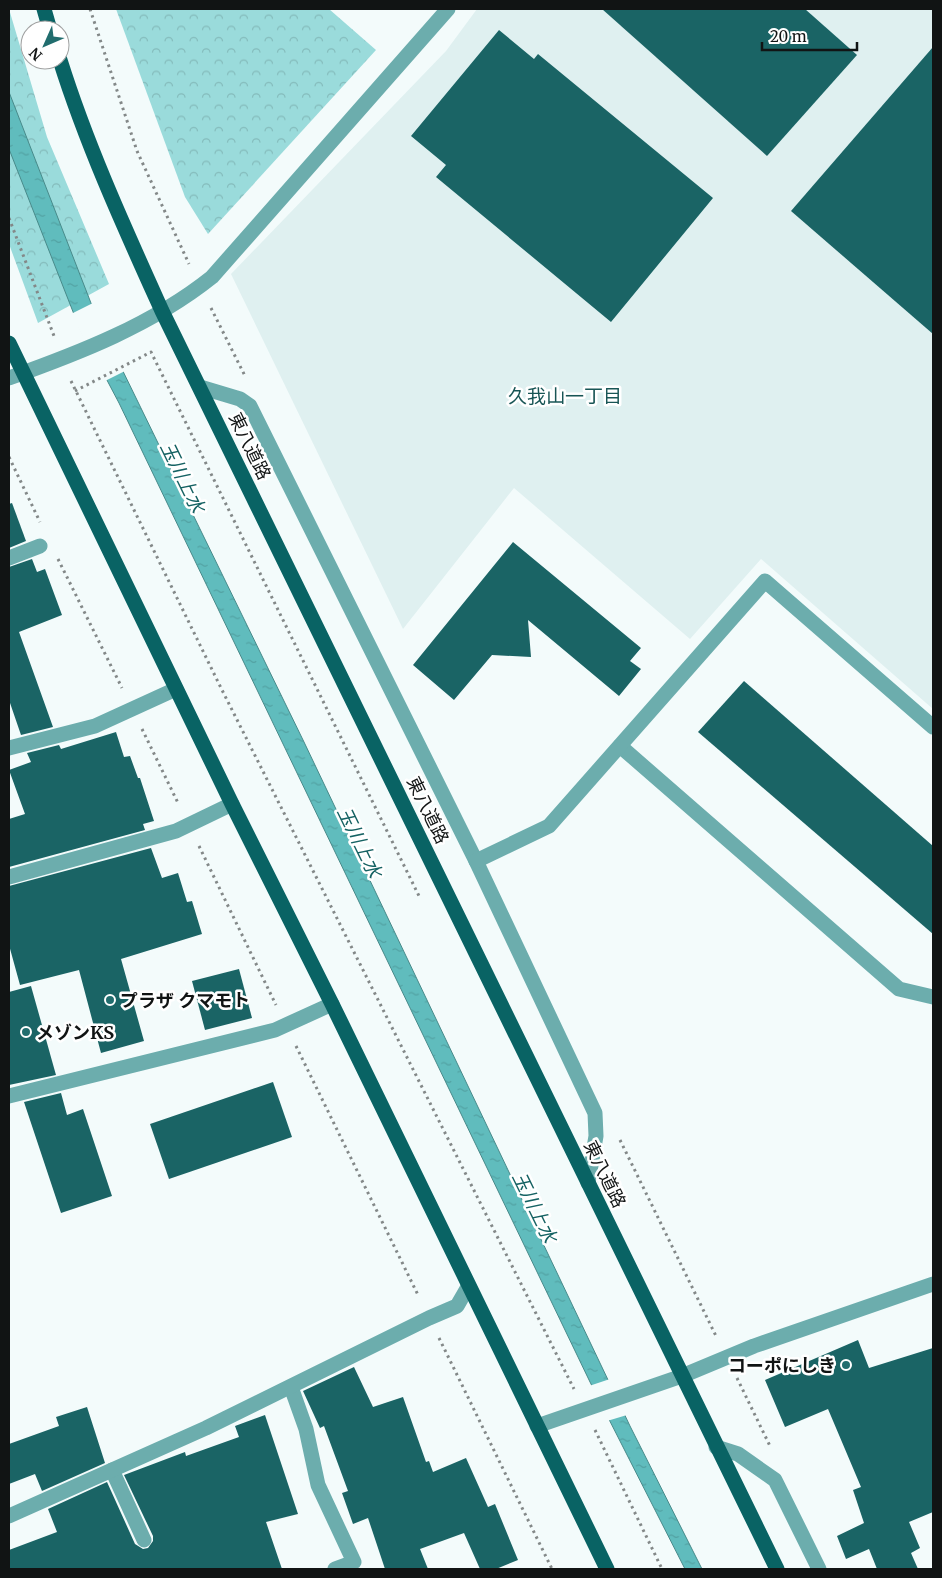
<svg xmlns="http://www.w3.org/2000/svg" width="942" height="1578" viewBox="0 0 942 1578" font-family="Merriweather,'Noto Sans JP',serif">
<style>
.built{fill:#dff0f0}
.forest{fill:url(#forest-crowns)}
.water{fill:url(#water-ripples);stroke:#488a8a}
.pier{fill:#f3fbfb}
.building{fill:#1a6465}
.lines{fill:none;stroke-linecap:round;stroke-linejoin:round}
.path{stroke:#838888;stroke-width:3;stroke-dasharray:2.5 4;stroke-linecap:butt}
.minor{stroke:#6cadad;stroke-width:15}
.major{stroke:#096364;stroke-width:15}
.poi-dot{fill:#216d6e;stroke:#fff;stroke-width:2}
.labels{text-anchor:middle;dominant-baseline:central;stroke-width:5;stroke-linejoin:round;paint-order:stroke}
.street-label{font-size:18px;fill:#111414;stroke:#fff}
.poi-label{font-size:18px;font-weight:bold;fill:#111414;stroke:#fff;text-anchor:start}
.neighbourhood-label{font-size:19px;fill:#185555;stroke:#fff}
.water-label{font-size:19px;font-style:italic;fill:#156263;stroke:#fff}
</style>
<defs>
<pattern id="forest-crowns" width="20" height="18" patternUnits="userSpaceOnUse" patternTransform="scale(1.25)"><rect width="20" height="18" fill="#9adbdb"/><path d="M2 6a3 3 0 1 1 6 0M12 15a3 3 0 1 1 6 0" fill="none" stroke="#84bbbb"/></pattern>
<pattern id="water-ripples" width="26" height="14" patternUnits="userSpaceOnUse" patternTransform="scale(1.25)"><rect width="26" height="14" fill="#60bcbd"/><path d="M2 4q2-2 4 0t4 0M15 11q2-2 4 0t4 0" fill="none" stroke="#52a1a2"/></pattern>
</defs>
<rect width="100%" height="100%" fill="#f3fbfb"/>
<path class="built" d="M 477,9 L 933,9 L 933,709 L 761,559 L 690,639 L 514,488 L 403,629 L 231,274 L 446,51 Z"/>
<g class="forest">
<path d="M 9,9 L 47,137 L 109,284 L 38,323 L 9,244 Z"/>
<path d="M 116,9 L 329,9 L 376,50 L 208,234 L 185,197 Z"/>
</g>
<path class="water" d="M 9,92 L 96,316 L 304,742 L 630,1426 L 702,1569 L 685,1569 L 590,1382 L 119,403 L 79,327 L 9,149 Z"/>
<g class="pier">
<path d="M 93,303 L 125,371 L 105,381 L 71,314 Z"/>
<path d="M 610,1379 L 627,1415 L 607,1421 L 589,1386 Z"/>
</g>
<g class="building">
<path d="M 602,9 L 805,9 L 857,55 L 767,156 Z"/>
<path d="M 499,30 L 534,59 L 538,54 L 713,198 L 611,322 L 436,177 L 446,165 L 411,136 Z"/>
<path d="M 933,47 L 933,334 L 791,211 Z"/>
<path d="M 12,503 L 26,541 L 9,548 L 9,504 Z"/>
<path d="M 513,542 L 641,648 L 630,661 L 641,669 L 619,696 L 528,620 L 531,657 L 492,655 L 454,700 L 413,665 Z"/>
<path d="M 32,559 L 37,572 L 45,569 L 62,615 L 19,632 L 53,727 L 21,735 L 9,700 L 9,567 Z"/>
<path d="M 744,681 L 933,846 L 933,934 L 698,732 Z"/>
<path d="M 116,732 L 124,757 L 130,756 L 138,778 L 140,778 L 154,821 L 143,824 L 145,830 L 9,867 L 9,819 L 25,814 L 9,770 L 31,762 L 27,753 L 59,745 L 61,749 Z"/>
<path d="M 151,848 L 162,878 L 178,873 L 187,902 L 192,901 L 202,934 L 121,959 L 144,1041 L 101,1053 L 79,970 L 20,985 L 9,945 L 9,886 Z"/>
<path d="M 239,969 L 252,1018 L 205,1030 L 192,981 Z"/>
<path d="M 31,986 L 56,1075 L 9,1085 L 9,992 Z"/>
<path d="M 273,1082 L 292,1137 L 169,1179 L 150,1124 Z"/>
<path d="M 61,1093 L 67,1115 L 83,1109 L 112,1196 L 61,1213 L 24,1102 Z"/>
<path d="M 858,1340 L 869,1368 L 933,1348 L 933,1512 L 909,1522 L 920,1548 L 911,1553 L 918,1569 L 877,1569 L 869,1549 L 846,1559 L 837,1536 L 864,1523 L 853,1490 L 861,1487 L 828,1409 L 785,1427 L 765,1380 Z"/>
<path d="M 354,1367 L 373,1407 L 403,1397 L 426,1462 L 429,1461 L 433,1472 L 466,1458 L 488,1507 L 495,1504 L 518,1560 L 496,1569 L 480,1569 L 464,1533 L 420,1549 L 428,1569 L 385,1569 L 368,1518 L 353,1524 L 342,1493 L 348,1491 L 324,1426 L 320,1428 L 303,1391 Z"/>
<path d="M 87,1407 L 105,1463 L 42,1491 L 35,1474 L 9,1484 L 9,1444 L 59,1426 L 56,1417 Z"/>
<path d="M 265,1415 L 298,1514 L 266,1522 L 282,1569 L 9,1569 L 9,1550 L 57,1532 L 48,1509 L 107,1482 L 135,1544 L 143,1549 L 148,1548 L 153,1541 L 153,1536 L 124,1475 L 185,1452 L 186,1456 L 239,1437 L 235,1426 Z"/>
</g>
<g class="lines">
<g class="path">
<path d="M 90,9 L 137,151 L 189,264"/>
<path d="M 9,218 L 54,336"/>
<path d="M 211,308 L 245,376"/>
<path d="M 71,381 L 221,688 L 574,1389"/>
<path d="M 75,391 L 151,352 L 419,896"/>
<path d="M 9,457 L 40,522"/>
<path d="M 58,559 L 122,688"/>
<path d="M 142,729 L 179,805"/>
<path d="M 199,846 L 276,1005"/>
<path d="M 296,1046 L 419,1297"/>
<path d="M 620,1140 L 716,1336"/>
<path d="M 439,1338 L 552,1569"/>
<path d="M 737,1378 L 770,1446"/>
<path d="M 595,1430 L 662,1569"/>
</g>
<g class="minor">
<path d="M 9,378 C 79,353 152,325 212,277 L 448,9"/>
<path d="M 200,387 L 240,399 L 250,406 L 476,861 L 595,1113 L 596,1136 L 588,1183"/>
<path d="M 9,558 L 40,546"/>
<path d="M 620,746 L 899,989 L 933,997"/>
<path d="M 9,748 L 95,726 L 176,689"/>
<path d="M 476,861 L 549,826 L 765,581 L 933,727"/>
<path d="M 9,877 L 176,831 L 232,804"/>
<path d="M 9,1096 L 275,1030 L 332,1004"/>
<path d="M 291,1387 L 306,1429 L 318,1485 L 354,1562 L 335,1569"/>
<path d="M 537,1426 L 682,1376 L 754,1346 L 933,1284"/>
<path d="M 716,1447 L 738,1454 L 775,1480 L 819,1569"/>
<path d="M 112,1470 L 144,1540"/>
<path d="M 9,1516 L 206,1428 L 429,1318 L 457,1306 L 468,1287"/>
</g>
<g class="major">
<path d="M 44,9 L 50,30"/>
<path d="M 60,60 C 87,146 125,229 162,311 L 777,1569"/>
<path d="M 9,343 L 232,804 L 332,1004 L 607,1569"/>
</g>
</g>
<g class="poi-dot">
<circle cx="110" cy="1000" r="5"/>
<circle cx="26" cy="1032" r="5"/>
<circle cx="846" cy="1365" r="5"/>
</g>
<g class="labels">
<g class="street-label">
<text transform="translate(250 446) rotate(64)">東八道路</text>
<text transform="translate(428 810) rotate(64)">東八道路</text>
<text transform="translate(605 1174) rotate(64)">東八道路</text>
</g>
<g class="poi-label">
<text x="120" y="1000">プラザ クマモト</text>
<text x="36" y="1032">メゾンKS</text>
<text x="836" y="1365" text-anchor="end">コーポにしき</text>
</g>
<g class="neighbourhood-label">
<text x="565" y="396">久我山一丁目</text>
</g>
<g class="water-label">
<text transform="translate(183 477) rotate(64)">玉川上水</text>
<text transform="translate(360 842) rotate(64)">玉川上水</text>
<text transform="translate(535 1207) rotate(64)">玉川上水</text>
</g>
</g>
<rect width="942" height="1578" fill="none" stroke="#111414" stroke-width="20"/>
<g transform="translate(45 45) rotate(225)"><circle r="24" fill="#ffffff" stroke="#a0a1a1"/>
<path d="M0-4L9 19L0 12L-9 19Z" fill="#216d6e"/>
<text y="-8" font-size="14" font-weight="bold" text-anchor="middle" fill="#111414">N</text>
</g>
<path d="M762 42v8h95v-8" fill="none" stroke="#111414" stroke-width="2.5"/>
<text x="770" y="42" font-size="15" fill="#111414" stroke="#ffffff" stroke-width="4" paint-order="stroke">20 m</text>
</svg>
